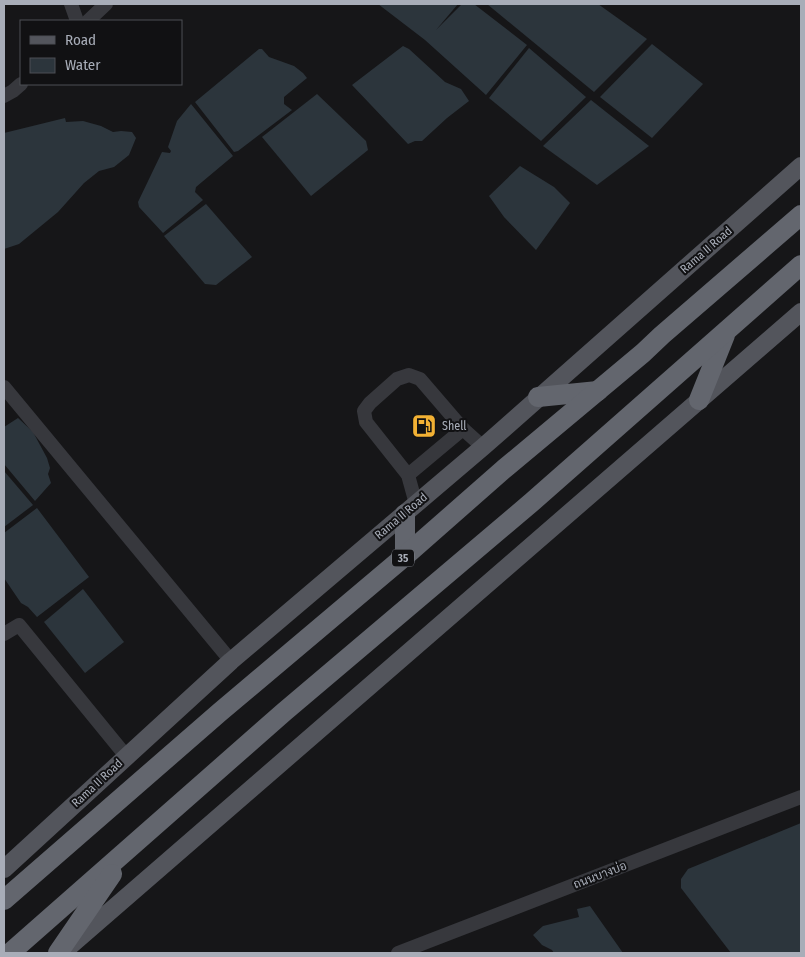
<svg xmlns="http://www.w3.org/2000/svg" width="805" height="957" viewBox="0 0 805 957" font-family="'Fira Sans Condensed',Sarabun,sans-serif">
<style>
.water{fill:#2c353c}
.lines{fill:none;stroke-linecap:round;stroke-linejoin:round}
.minor{stroke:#37383d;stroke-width:14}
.major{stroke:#53555c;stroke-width:18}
.highway{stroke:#63666e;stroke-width:20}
.labels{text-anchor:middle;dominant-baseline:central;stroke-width:4;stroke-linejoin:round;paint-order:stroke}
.shield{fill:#111113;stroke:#7b7e86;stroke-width:1}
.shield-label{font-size:11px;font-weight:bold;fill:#a8adb8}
.street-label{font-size:12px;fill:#a8adb8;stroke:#111113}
.poi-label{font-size:12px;fill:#a8adb8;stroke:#111113;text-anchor:start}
</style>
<rect width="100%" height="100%" fill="#161618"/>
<g class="water">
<path d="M 378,4 L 458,4 L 436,30 L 462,4 L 474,4 L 527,45 L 486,95 L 425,40 Z"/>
<path d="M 487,4 L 598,4 L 647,39 L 594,92 Z"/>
<path d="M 652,44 L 703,84 L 652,138 L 600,97 Z"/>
<path d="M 403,46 L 409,49 L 445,82 L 461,89 L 469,101 L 447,118 L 422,141 L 415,141 L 408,144 L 352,85 Z"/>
<path d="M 529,48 L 586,97 L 541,141 L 489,98 Z"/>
<path d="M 259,49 L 262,49 L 269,57 L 294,66 L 303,73 L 307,78 L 284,97 L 284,104 L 292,110 L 238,151 L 234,152 L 195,102 Z"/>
<path d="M 317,94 L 366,141 L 368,150 L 311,196 L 262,137 Z"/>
<path d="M 591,100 L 649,146 L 597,185 L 543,146 Z"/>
<path d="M 191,104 L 233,156 L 196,187 L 195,192 L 203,200 L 163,233 L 139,207 L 138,202 L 162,152 L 170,153 L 171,151 L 168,147 L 177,121 Z"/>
<path d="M 65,118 L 66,122 L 83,121 L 101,126 L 113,132 L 121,131 L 132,132 L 136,138 L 129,155 L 114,167 L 99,171 L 84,183 L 58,212 L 19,244 L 4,249 L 4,133 Z"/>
<path d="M 520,166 L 554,187 L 570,203 L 536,250 L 504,217 L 489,196 Z"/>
<path d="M 206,204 L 252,257 L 216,285 L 205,284 L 164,236 Z"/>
<path d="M 18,418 L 33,432 L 47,458 L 50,468 L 48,474 L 51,483 L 35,501 L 4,464 L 4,427 Z"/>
<path d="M 4,471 L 33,505 L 4,527 Z"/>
<path d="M 37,508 L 89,577 L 37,617 L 28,607 L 21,603 L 4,578 L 4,533 Z"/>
<path d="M 83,589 L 124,642 L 85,673 L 44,622 Z"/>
<path d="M 801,823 L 801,953 L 731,953 L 681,888 L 681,879 L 688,869 Z"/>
<path d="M 590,906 L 623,953 L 554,953 L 552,950 L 542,945 L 533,935 L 543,926 L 579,917 L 577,909 Z"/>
</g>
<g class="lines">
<g class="minor">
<path d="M 71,4 L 77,21"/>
<path d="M 88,21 L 106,4"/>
<path d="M 4,96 L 13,91 L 21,84"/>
<path d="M 4,387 L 231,661"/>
<path d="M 408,475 L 463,429"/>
<path d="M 416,504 L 408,475 L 366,422 L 364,411 L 370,403 L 397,379 L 409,375 L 420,379 L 463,429 L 483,447"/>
<path d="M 4,634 L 19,625 L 126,756"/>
<path d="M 398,953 L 801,797"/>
</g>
<g class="major">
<path d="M 4,869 L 231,661 L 483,447 L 801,166"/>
<path d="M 63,952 L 801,312"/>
</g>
<g class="highway">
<path d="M 538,397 L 598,391"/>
<path d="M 699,400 L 725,335"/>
<path d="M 405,514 L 405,556"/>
<path d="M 4,900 L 220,712 L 405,556 L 504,469 L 643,353 L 662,335 L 801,215"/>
<path d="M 10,953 L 284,712 L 532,502 L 801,265"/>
<path d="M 58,953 L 112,874"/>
</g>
</g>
<defs>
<symbol id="fuel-square" viewBox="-11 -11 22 22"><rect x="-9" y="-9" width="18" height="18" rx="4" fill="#f2b134" stroke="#111113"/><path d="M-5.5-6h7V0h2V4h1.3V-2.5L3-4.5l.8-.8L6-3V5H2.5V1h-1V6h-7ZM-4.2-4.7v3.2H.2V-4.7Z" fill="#111"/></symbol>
</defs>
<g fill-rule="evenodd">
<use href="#fuel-square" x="410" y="412" width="28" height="28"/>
</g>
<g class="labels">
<rect class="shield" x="392" y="549.5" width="22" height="17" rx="4"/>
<g class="shield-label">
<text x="403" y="558">35</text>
</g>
<g class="street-label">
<text transform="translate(706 250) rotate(-41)">Rama II Road</text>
<text transform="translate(401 516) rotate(-40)">Rama II Road</text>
<text transform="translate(97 783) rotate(-43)">Rama II Road</text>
<text transform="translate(600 875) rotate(-21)">ถนนบางบ่อ</text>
</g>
<g class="poi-label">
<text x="442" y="426">Shell</text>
</g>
</g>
<rect width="805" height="957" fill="none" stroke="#a8adb8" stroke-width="10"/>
<rect x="20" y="20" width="162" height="65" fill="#111113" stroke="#4d4f55"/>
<rect x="30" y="36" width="25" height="8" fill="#53555c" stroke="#4d4f55"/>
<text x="65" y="45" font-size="15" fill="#a8adb8">Road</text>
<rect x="30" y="58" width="25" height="15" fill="#2c353c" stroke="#4d4f55"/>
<text x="65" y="70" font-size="15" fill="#a8adb8">Water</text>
</svg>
